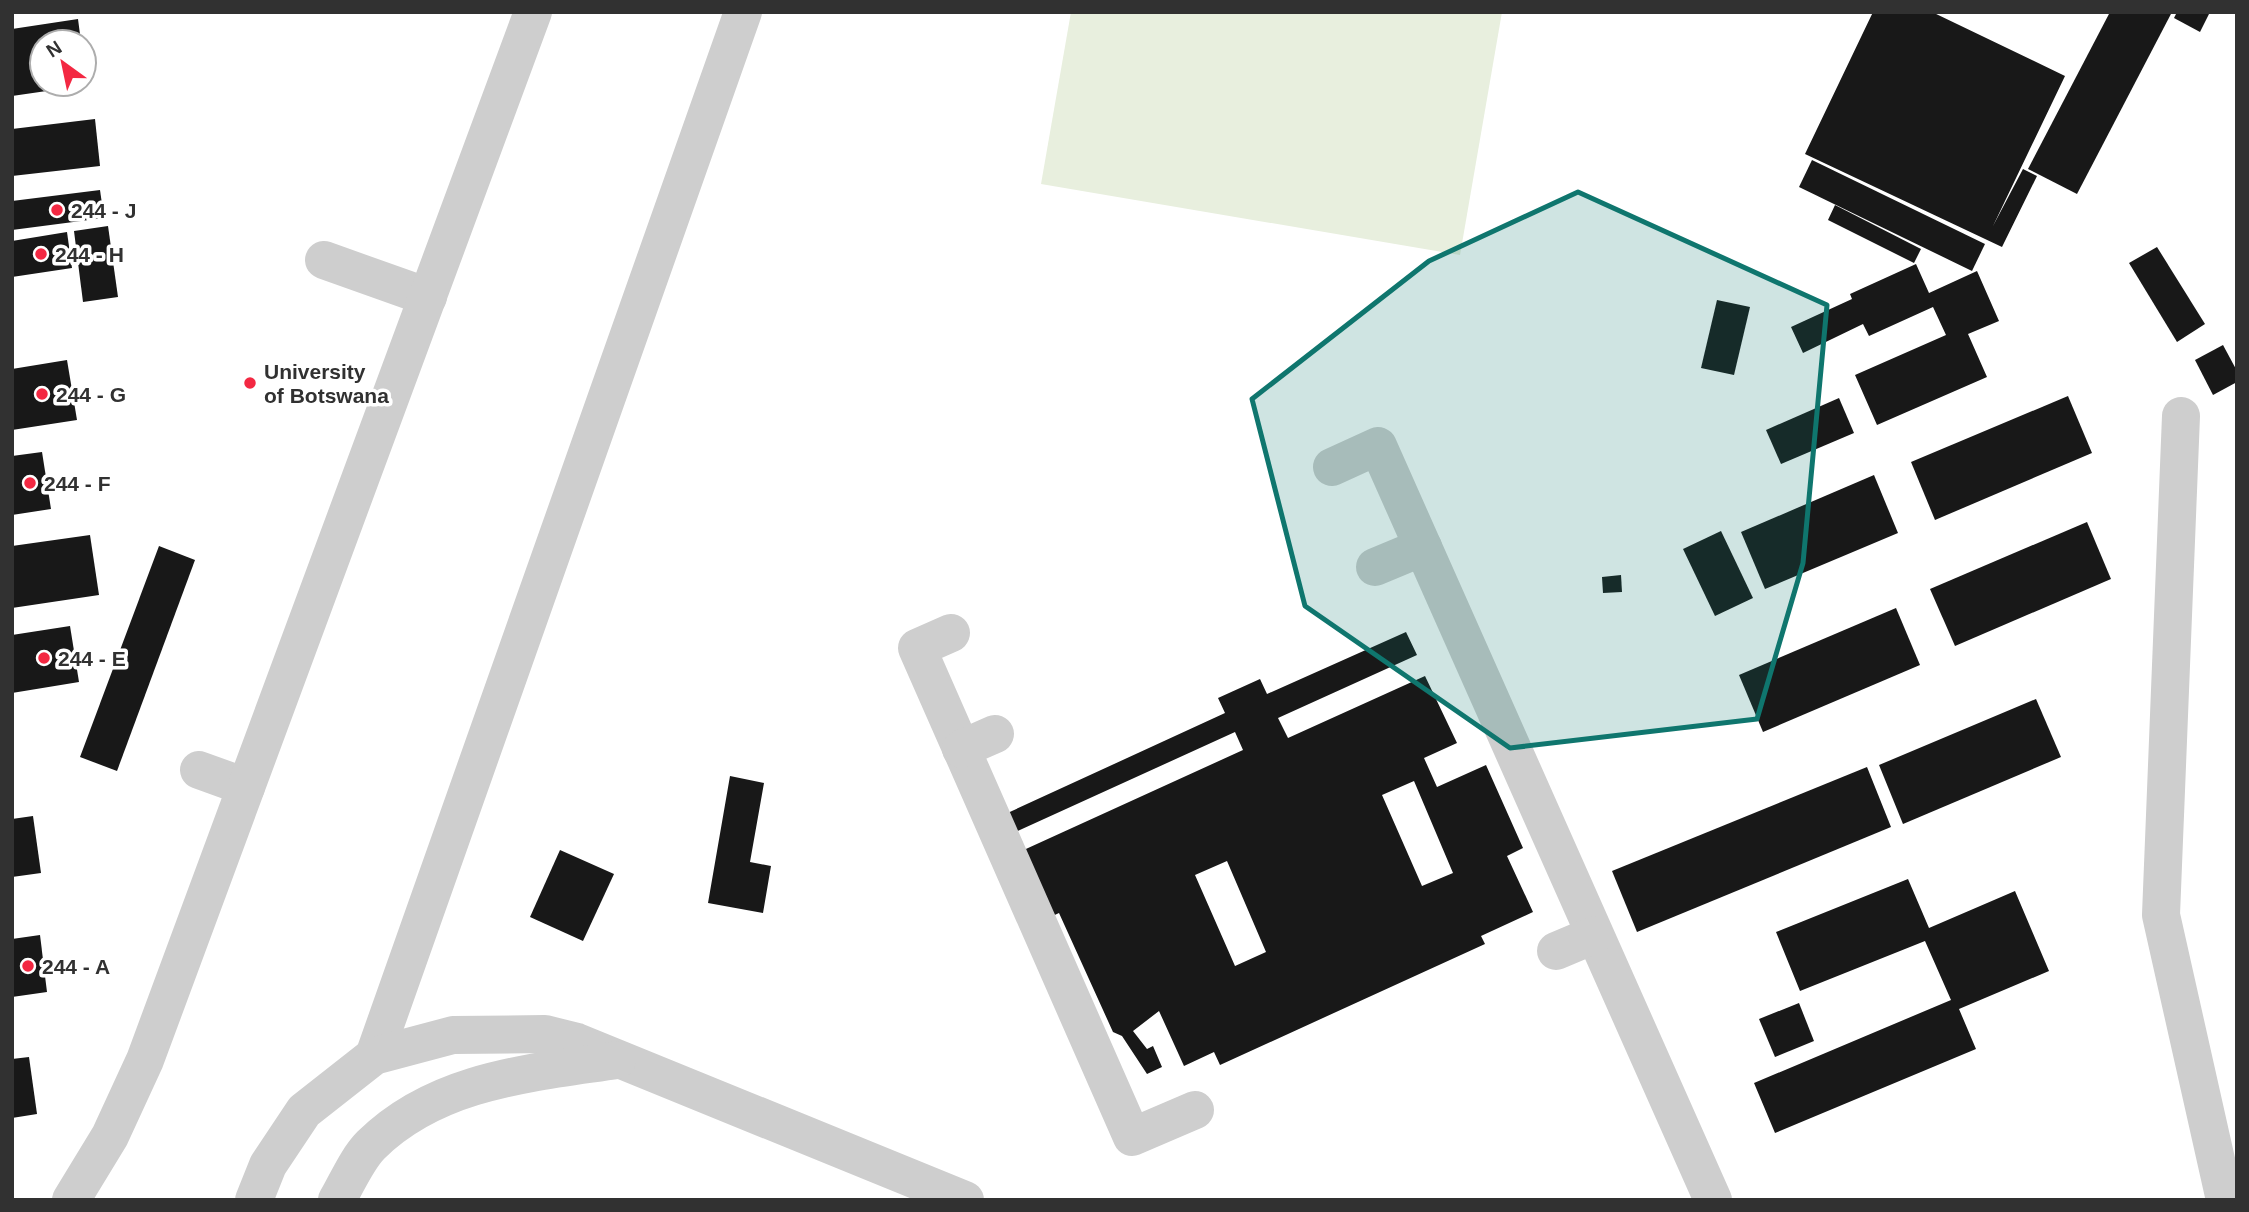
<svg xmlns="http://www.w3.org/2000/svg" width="2249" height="1212" viewBox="0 0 2249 1212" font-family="Arial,sans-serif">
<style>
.green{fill:#e8efde}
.building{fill:#181818;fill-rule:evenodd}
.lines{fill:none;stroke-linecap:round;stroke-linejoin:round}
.minor{stroke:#cecece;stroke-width:38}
.marked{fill:#0f766e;fill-opacity:0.2;stroke:#0f766e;stroke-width:5;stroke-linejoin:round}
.poi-dot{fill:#f32842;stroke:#fff;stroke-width:2.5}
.labels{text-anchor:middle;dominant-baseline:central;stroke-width:7;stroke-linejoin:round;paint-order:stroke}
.poi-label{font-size:21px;font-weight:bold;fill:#313131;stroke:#fff;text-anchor:start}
</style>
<rect width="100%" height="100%" fill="#fff"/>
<path class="green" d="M 1071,12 L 1502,12 L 1460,255 L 1041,184 Z"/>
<g class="building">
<path d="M 1873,12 L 1932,12 L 2065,76 L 1993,226 L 2023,169 L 2037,176 L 2002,247 L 1805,154 Z"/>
<path d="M 2110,12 L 2172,12 L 2077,194 L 2028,169 Z"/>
<path d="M 2177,12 L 2210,12 L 2200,32 L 2174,18 Z"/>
<path d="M 78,19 L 81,42 L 42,42 L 42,84 L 84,84 L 86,72 L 88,85 L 12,96 L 12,29 Z"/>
<path d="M 95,119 L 100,166 L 12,176 L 12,129 Z"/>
<path d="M 1812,160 L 1985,244 L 1972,271 L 1799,187 Z"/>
<path d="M 100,190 L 104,218 L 12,230 L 12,201 Z"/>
<path d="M 1835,205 L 1921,249 L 1914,263 L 1828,220 Z"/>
<path d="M 108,226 L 118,297 L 83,302 L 74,231 Z"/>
<path d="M 67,232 L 72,268 L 12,277 L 12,241 Z"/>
<path d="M 2157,247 L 2205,324 L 2177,342 L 2129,263 Z"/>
<path d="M 1916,264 L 1929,293 L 1977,271 L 1999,321 L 1968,334 L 1987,377 L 1877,425 L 1855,375 L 1946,335 L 1933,307 L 1869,336 L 1863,324 L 1803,353 L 1791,327 L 1852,299 L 1850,294 Z"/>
<path d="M 1717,300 L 1750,307 L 1734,375 L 1701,368 Z"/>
<path d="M 2223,345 L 2237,371 L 2237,382 L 2213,395 L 2195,360 Z"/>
<path d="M 67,360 L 77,420 L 12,430 L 12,369 Z"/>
<path d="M 2068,396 L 2092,453 L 1935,520 L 1911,462 Z"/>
<path d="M 1839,398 L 1854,433 L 1781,464 L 1766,430 Z"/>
<path d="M 42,452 L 51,509 L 12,515 L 12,456 Z"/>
<path d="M 1874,475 L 1898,533 L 1765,589 L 1741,532 Z"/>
<path d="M 2087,522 L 2111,579 L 1955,646 L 1930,589 Z"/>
<path d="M 1721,531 L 1753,598 L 1715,616 L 1683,549 Z"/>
<path d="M 90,535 L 99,595 L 12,608 L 12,546 Z"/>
<path d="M 159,546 L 195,560 L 117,771 L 80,757 Z"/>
<path d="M 1621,575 L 1622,592 L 1603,593 L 1602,577 Z"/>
<path d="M 1896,608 L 1920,665 L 1763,732 L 1739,675 Z"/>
<path d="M 70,626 L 79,682 L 12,693 L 12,635 Z"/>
<path d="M 1406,632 L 1417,655 L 1278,718 L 1288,738 L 1425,676 L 1457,743 L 1424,758 L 1437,787 L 1486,765 L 1523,848 L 1507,856 L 1533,912 L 1481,936 L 1485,944 L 1220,1065 L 1214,1052 L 1184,1066 L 1159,1011 L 1133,1031 L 1147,1049 L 1153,1046 L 1162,1067 L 1147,1074 L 1122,1036 L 1113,1032 L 1059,913 L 1044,920 L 1015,854 L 1243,750 L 1235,732 L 1009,835 L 1001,816 L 1225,713 L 1218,698 L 1260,679 L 1267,694 ZM 1414,781 L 1453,873 L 1422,886 L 1382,795 ZM 1227,861 L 1266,952 L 1235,966 L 1195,875 Z"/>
<path d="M 2036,699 L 2061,757 L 1903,824 L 1879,765 Z"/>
<path d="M 1867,767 L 1891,827 L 1637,932 L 1612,871 Z"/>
<path d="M 730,776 L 764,783 L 750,862 L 771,866 L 763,913 L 708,903 Z"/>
<path d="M 33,816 L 41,873 L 12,877 L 12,819 Z"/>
<path d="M 560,850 L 614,874 L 583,941 L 530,917 Z"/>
<path d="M 1908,879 L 1929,928 L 2015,891 L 2049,971 L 1959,1009 L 1976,1049 L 1775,1133 L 1754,1083 L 1951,1000 L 1925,941 L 1800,991 L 1776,932 Z"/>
<path d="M 40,935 L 47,992 L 12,997 L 12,939 Z"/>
<path d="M 1799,1003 L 1814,1041 L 1775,1057 L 1759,1019 Z"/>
<path d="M 29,1057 L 37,1114 L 12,1118 L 12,1059 Z"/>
</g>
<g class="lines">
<g class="minor">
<path d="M 324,260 L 428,297"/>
<path d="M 2181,416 L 2161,915 L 2225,1200"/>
<path d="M 1332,467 L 1378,446 L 1713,1200"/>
<path d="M 1375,567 L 1423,547"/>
<path d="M 951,633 L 917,648 L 1132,1137 L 1195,1110"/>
<path d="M 961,749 L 995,734"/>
<path d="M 199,770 L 246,787"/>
<path d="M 1556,951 L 1594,935"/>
<path d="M 374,1056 L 743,12"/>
<path d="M 71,1200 L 110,1136 L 145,1060 L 533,12"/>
<path d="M 254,1200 L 268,1165 L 304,1111 L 374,1056 L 453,1035 L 545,1034 L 577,1042 L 965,1200"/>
<path d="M 337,1200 C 347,1183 357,1159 371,1145 C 437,1080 530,1073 617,1060"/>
</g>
</g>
<path class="marked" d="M 1578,192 L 1827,305 L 1803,563 L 1757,719 L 1510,748 L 1305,606 L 1252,399 L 1429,261 Z"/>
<g class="poi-dot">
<circle cx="57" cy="210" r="7"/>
<circle cx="41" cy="254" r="7"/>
<circle cx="250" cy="383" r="7"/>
<circle cx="42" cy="394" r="7"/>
<circle cx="30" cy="483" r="7"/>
<circle cx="44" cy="658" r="7"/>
<circle cx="28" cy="966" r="7"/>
</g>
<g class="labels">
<g class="poi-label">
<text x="71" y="210">244 - J</text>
<text x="55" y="254">244 - H</text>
<text x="264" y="371">University<tspan x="264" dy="24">of Botswana</tspan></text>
<text x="56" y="394">244 - G</text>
<text x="44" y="483">244 - F</text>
<text x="58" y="658">244 - E</text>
<text x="42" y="966">244 - A</text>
</g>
</g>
<rect width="2249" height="1212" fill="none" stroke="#313131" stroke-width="28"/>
<g transform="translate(63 63) rotate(327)"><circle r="33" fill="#ffffff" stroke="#adadad" stroke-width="2"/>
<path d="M0-5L12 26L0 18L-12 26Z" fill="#f32842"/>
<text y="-10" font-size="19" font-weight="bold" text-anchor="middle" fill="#313131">N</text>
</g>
</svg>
